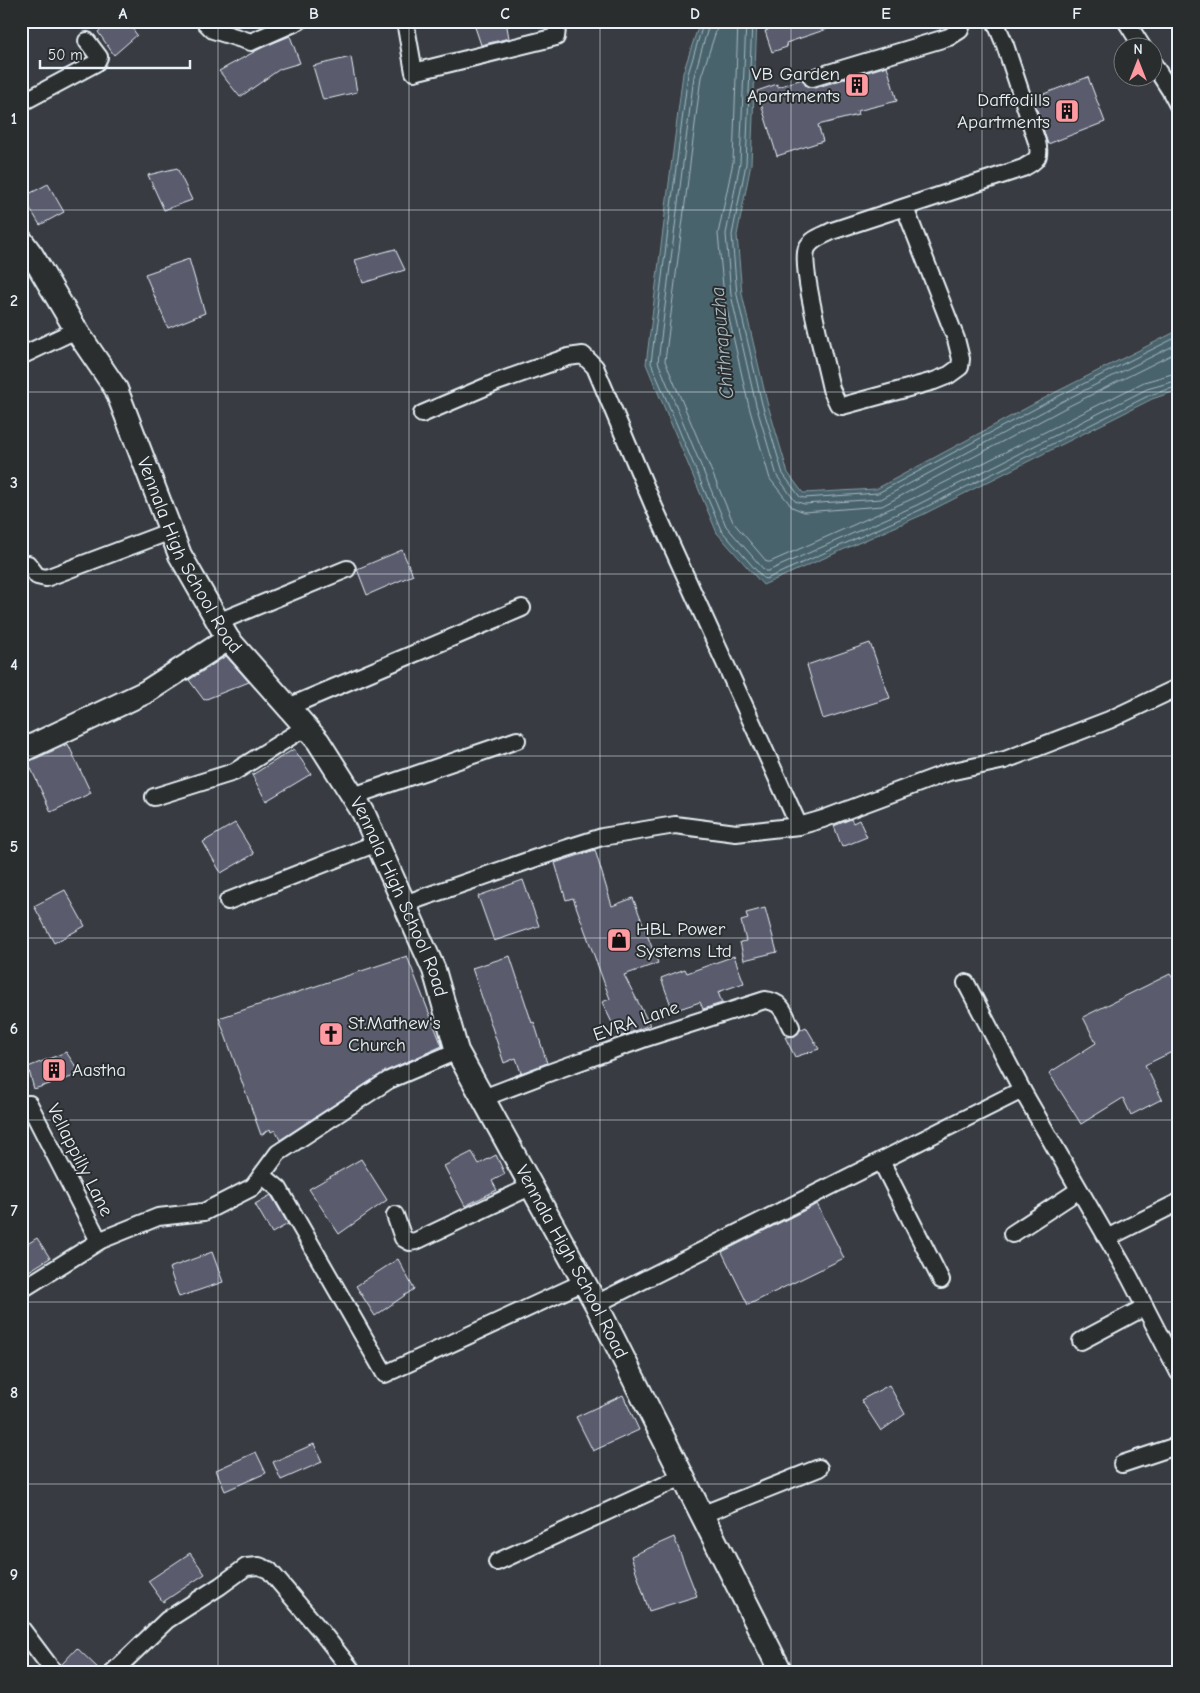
<svg xmlns="http://www.w3.org/2000/svg" width="1200" height="1693" viewBox="0 0 1200 1693" font-family="'Comic Neue',sans-serif">
<style>
.water{fill:#48636c;stroke:#889ca4}
.lines{fill:none;stroke-linecap:round;stroke-linejoin:round}
.shore{stroke:#a8b8c0;stroke-width:1}
.building{fill:#5a5c6e;stroke:#e8f1f8}
.street-casing{stroke:#e8f1f8;stroke-width:20}
.secondary-casing{stroke:#e8f1f8;stroke-width:26}
.street{stroke:#2a2d2e;stroke-width:16}
.secondary{stroke:#2a2d2e;stroke-width:22}
.grid{fill:none;stroke:#e8f1f8;stroke-width:1;stroke-opacity:0.55}
.labels{text-anchor:middle;dominant-baseline:central;stroke-width:4;stroke-linejoin:round;paint-order:stroke}
.poi-label{font-size:19px;fill:#e8f1f8;stroke:#2a2d2e;text-anchor:start}
.street-label{font-size:19px;fill:#e8f1f8;stroke:#2a2d2e}
.water-label{font-size:20px;font-style:italic;fill:#a8b8c0;stroke:#2a2d2e}
.neatline{fill:none;stroke:#e8f1f8;stroke-width:2}
.grid-label{font-size:16px;text-anchor:middle;font-weight:bold;fill:#e8f1f8}
</style>
<rect width="100%" height="100%" fill="#383b41"/>
<filter id="ink" filterUnits="userSpaceOnUse"><feTurbulence type="fractalNoise" baseFrequency=".02" numOctaves="2"/><feDisplacementMap in="SourceGraphic" scale="10" xChannelSelector="R" yChannelSelector="G"/><feConvolveMatrix kernelMatrix="1 2 1 2 8 2 1 2 1" color-interpolation-filters="sRGB"/></filter>
<g filter="url(#ink)">
<path class="water" d="M 700,21 L 757,21 L 751,164 L 737,235 L 742,294 L 767,402 L 788,473 L 803,493 L 876,489 L 1056,392 L 1179,330 L 1179,390 L 1152,399 L 922,515 L 763,585 L 717,533 L 646,364 L 683,73 Z"/>
<g class="lines">
<g class="shore">
<path d="M 704,21 L 688,74 L 651,363 L 721,530 L 763,578 L 766,579 L 920,510 L 1150,395 L 1179,386"/>
<path d="M 710,21 L 694,76 L 658,362 L 726,526 L 765,571 L 768,571 L 917,505 L 1147,389 L 1179,380"/>
<path d="M 718,21 L 717,28 L 701,77 L 665,361 L 733,522 L 767,562 L 770,562 L 914,498 L 1144,382 L 1179,372"/>
<path d="M 738,21 L 733,162 L 718,234 L 724,296 L 749,407 L 770,479 L 792,507 L 804,512 L 882,506 L 1065,408 L 1179,351"/>
<path d="M 746,21 L 740,163 L 726,234 L 731,295 L 756,405 L 777,476 L 795,501 L 804,504 L 881,499 L 1061,402 L 1179,343"/>
<path d="M 752,21 L 746,164 L 732,235 L 737,295 L 762,404 L 783,474 L 800,497 L 804,498 L 878,493 L 1059,396 L 1179,336"/>
</g>
</g>
<g class="building">
<path d="M 110,21 L 127,21 L 137,35 L 114,55 L 98,32 Z"/>
<path d="M 473,21 L 506,21 L 509,38 L 481,45 Z"/>
<path d="M 765,21 L 841,21 L 842,24 L 786,43 L 787,47 L 772,52 L 765,31 L 768,30 Z"/>
<path d="M 290,36 L 300,63 L 280,69 L 240,97 L 219,71 L 263,47 Z"/>
<path d="M 351,57 L 357,92 L 323,100 L 313,66 Z"/>
<path d="M 887,66 L 897,101 L 857,111 L 858,115 L 818,125 L 823,141 L 777,156 L 757,91 L 777,84 L 778,87 L 802,79 L 806,86 L 815,88 Z"/>
<path d="M 1088,77 L 1105,122 L 1048,144 L 1033,98 Z"/>
<path d="M 177,168 L 192,200 L 164,210 L 148,175 Z"/>
<path d="M 48,184 L 64,212 L 40,225 L 23,197 Z"/>
<path d="M 395,249 L 405,270 L 363,283 L 355,260 Z"/>
<path d="M 189,259 L 205,313 L 168,328 L 145,274 Z"/>
<path d="M 402,550 L 413,575 L 367,595 L 357,569 Z"/>
<path d="M 870,643 L 890,698 L 823,719 L 807,665 Z"/>
<path d="M 226,656 L 249,682 L 204,700 L 189,680 Z"/>
<path d="M 68,744 L 91,793 L 51,812 L 28,762 Z"/>
<path d="M 294,749 L 311,774 L 266,801 L 252,775 Z"/>
<path d="M 851,819 L 853,823 L 859,820 L 867,837 L 842,847 L 834,826 Z"/>
<path d="M 235,823 L 254,854 L 221,873 L 203,842 Z"/>
<path d="M 595,850 L 612,906 L 633,898 L 658,963 L 624,975 L 650,1025 L 619,1037 L 602,1002 L 610,999 L 573,898 L 566,900 L 555,863 Z"/>
<path d="M 523,880 L 539,926 L 494,941 L 478,896 Z"/>
<path d="M 65,890 L 85,926 L 54,943 L 34,906 Z"/>
<path d="M 765,908 L 777,952 L 744,960 L 740,942 L 746,941 L 741,921 L 748,919 L 746,913 Z"/>
<path d="M 407,956 L 442,1046 L 384,1072 L 280,1140 L 275,1130 L 271,1132 L 270,1129 L 261,1135 L 219,1018 Z"/>
<path d="M 510,956 L 532,1023 L 534,1022 L 547,1063 L 521,1073 L 516,1058 L 504,1063 L 472,968 Z"/>
<path d="M 734,956 L 744,983 L 718,992 L 722,1003 L 703,1009 L 700,1002 L 673,1011 L 661,978 L 685,969 L 687,973 Z"/>
<path d="M 1170,974 L 1179,987 L 1179,1046 L 1173,1049 L 1174,1051 L 1145,1065 L 1162,1099 L 1131,1115 L 1123,1098 L 1081,1124 L 1049,1073 L 1096,1043 L 1083,1017 Z"/>
<path d="M 806,1027 L 819,1049 L 795,1057 L 785,1037 L 795,1036 L 800,1030 Z"/>
<path d="M 66,1052 L 81,1074 L 34,1089 L 28,1067 Z"/>
<path d="M 472,1152 L 479,1164 L 496,1155 L 505,1174 L 492,1181 L 497,1190 L 465,1206 L 444,1166 Z"/>
<path d="M 361,1159 L 387,1200 L 339,1234 L 309,1189 Z"/>
<path d="M 271,1195 L 288,1224 L 272,1233 L 255,1204 Z"/>
<path d="M 817,1204 L 844,1258 L 748,1305 L 722,1252 Z"/>
<path d="M 37,1238 L 50,1258 L 21,1276 L 21,1248 Z"/>
<path d="M 212,1252 L 223,1282 L 179,1297 L 169,1268 Z"/>
<path d="M 398,1259 L 414,1289 L 375,1316 L 356,1286 Z"/>
<path d="M 889,1385 L 905,1414 L 881,1431 L 861,1400 Z"/>
<path d="M 623,1395 L 639,1430 L 593,1451 L 576,1417 Z"/>
<path d="M 314,1444 L 322,1462 L 281,1480 L 273,1462 Z"/>
<path d="M 256,1452 L 266,1473 L 225,1491 L 216,1470 Z"/>
<path d="M 674,1537 L 697,1596 L 649,1611 L 631,1556 Z"/>
<path d="M 190,1553 L 205,1574 L 163,1602 L 148,1581 Z"/>
<path d="M 77,1648 L 102,1672 L 64,1672 L 61,1665 Z"/>
</g>
<g class="lines">
<defs>
<g id="street">
<path d="M 204,21 L 213,30 L 251,42 L 299,21"/>
<path d="M 405,21 L 414,72 L 556,37 L 558,21"/>
<path d="M 1126,21 L 1143,48"/>
<path d="M 1152,62 L 1170,90 L 1179,107"/>
<path d="M 812,78 L 949,37 L 960,30 L 963,21"/>
<path d="M 21,103 L 96,63 L 99,57 L 87,41"/>
<path d="M 905,208 L 956,339 L 961,359 L 960,367 L 949,375 L 934,381 L 842,406 L 838,404 L 831,389 C 826,364 799,266 807,248 C 812,238 823,236 832,231 L 1023,168 C 1037,160 1041,158 1037,142 L 1005,45 L 995,21"/>
<path d="M 21,356 L 76,330"/>
<path d="M 422,414 L 497,382 L 568,357 L 583,355 L 595,367 L 654,507 L 799,826"/>
<path d="M 28,564 L 37,576 L 46,578 L 171,531"/>
<path d="M 218,622 L 347,569"/>
<path d="M 288,707 L 522,608"/>
<path d="M 353,796 L 517,740"/>
<path d="M 154,797 L 234,772 L 306,727"/>
<path d="M 228,901 L 377,843"/>
<path d="M 404,904 L 536,858 L 602,837 L 675,825 L 736,833 L 799,826 L 823,819 L 949,772 L 1005,760 L 1109,720 L 1179,687"/>
<path d="M 966,983 L 1022,1090 L 1129,1276 L 1179,1373"/>
<path d="M 483,1098 L 551,1072 L 643,1039 L 765,1000 C 783,1002 784,1013 791,1027"/>
<path d="M 21,1105 L 29,1104 L 99,1241"/>
<path d="M 881,1161 L 941,1280"/>
<path d="M 262,1175 L 279,1189 L 385,1374 L 584,1282"/>
<path d="M 395,1215 L 403,1238 L 410,1242 L 416,1241 L 532,1186"/>
<path d="M 1012,1234 L 1079,1190"/>
<path d="M 1107,1238 L 1179,1202"/>
<path d="M 21,1290 L 101,1240 L 158,1217 L 204,1212 L 253,1187 L 278,1153 L 389,1080 L 457,1051"/>
<path d="M 596,1304 L 1022,1090"/>
<path d="M 1081,1341 L 1145,1307"/>
<path d="M 1122,1464 L 1179,1445"/>
<path d="M 701,1515 L 819,1468"/>
<path d="M 497,1562 L 682,1477"/>
<path d="M 21,1628 L 54,1672"/>
<path d="M 113,1672 L 167,1620 L 220,1586 L 246,1567 L 259,1566 L 269,1570 L 320,1630 L 353,1672"/>
</g>
<g id="secondary">
<path id="s1" d="M 21,240 L 32,255 L 78,333 L 116,389 L 180,555 L 228,639 L 318,741 L 363,812 L 434,970 L 457,1051 L 596,1304 L 781,1672"/>
<path d="M 21,751 L 146,692 L 228,639"/>
</g>
</defs>
<use href="#street" class="street-casing"/>
<use href="#secondary" class="secondary-casing"/>
<use href="#street" class="street"/>
<use href="#secondary" class="secondary"/>
</g>
</g>
<path class="grid" d="M 218,21 L 218,1672M 409,21 L 409,1672M 600,21 L 600,1672M 791,21 L 791,1672M 982,21 L 982,1672M 21,210 L 1179,210M 21,392 L 1179,392M 21,574 L 1179,574M 21,756 L 1179,756M 21,938 L 1179,938M 21,1120 L 1179,1120M 21,1302 L 1179,1302M 21,1484 L 1179,1484"/>
<defs>
<symbol id="building-square" viewBox="-11 -11 22 22"><rect x="-9" y="-9" width="18" height="18" rx="4" fill="#ff9aa2" stroke="#2a2d2e"/><path d="M-4-6H4V6H1V3H-1V6H-4ZM-2.5-4.3h1.7v1.8h-1.7ZM.8-4.3h1.7v1.8H.8ZM-2.5-1h1.7V.8h-1.7ZM.8-1h1.7V.8H.8Z" fill="#111"/></symbol>
<symbol id="shop-square" viewBox="-11 -11 22 22"><rect x="-9" y="-9" width="18" height="18" rx="4" fill="#ff9aa2" stroke="#2a2d2e"/><path d="M-5-2.5h2.3a2.7 3.5 0 0 1 5.4 0H5L5.5 6h-11ZM-1.5-2.5h3a1.5 2.3 0 0 0-3 0Z" fill="#111"/></symbol>
<symbol id="church-square" viewBox="-11 -11 22 22"><rect x="-9" y="-9" width="18" height="18" rx="4" fill="#ff9aa2" stroke="#2a2d2e"/><path d="M-1.2-6h2.4v3.5h3.3v2.4h-3.3V6h-2.4V-.1h-3.3v-2.4h3.3Z" fill="#111"/></symbol>
</defs>
<g fill-rule="evenodd">
<use href="#building-square" x="843" y="71" width="28" height="28"/>
<use href="#building-square" x="1053" y="97" width="28" height="28"/>
<use href="#shop-square" x="605" y="926" width="28" height="28"/>
<use href="#church-square" x="317" y="1020" width="28" height="28"/>
<use href="#building-square" x="40" y="1056" width="28" height="28"/>
</g>
<g class="labels">
<g class="poi-label">
<text x="840" y="74" text-anchor="end">VB Garden<tspan x="840" dy="22">Apartments</tspan></text>
<text x="1050" y="100" text-anchor="end">Daffodills<tspan x="1050" dy="22">Apartments</tspan></text>
<text x="636" y="929">HBL Power<tspan x="636" dy="22">Systems Ltd</tspan></text>
<text x="348" y="1023">St.Mathew's<tspan x="348" dy="22">Church</tspan></text>
<text x="72" y="1070">Aastha</text>
</g>
<g class="street-label">
<text stroke="none"><textPath href="#s1" startOffset="359">Vennala High School Road</textPath></text>
<text stroke="none"><textPath href="#s1" startOffset="764">Vennala High School Road</textPath></text>
<text transform="translate(636 1021) rotate(-19)">EVRA Lane</text>
<text transform="translate(80 1160) rotate(63)">Vellappilly Lane</text>
<text stroke="none"><textPath href="#s1" startOffset="1169">Vennala High School Road</textPath></text>
</g>
<g class="water-label">
<text transform="translate(722 343) rotate(-95)">Chithrapuzha</text>
</g>
</g>
<rect width="1200" height="1693" fill="none" stroke="#2a2d2e" stroke-width="55"/>
<g transform="translate(1138 62)"><circle r="24" fill="#2a2d2e" stroke="#767b7f"/>
<path d="M0-4L9 19L0 12L-9 19Z" fill="#ff9aa2"/>
<text y="-8" font-size="14" font-weight="bold" text-anchor="middle" fill="#e8f1f8">N</text>
</g>
<path d="M40 60v8h150v-8" fill="none" stroke="#e8f1f8" stroke-width="2.5"/>
<text x="48" y="60" font-size="15" fill="#e8f1f8" stroke="#2a2d2e" stroke-width="4" paint-order="stroke">50 m</text>
<rect x="28" y="28" width="1144" height="1638" class="neatline"/>
<g class="grid-label">
<text x="123" y="19">A</text>
<text x="314" y="19">B</text>
<text x="505" y="19">C</text>
<text x="695" y="19">D</text>
<text x="886" y="19">E</text>
<text x="1077" y="19">F</text>
<text x="14" y="124">1</text>
<text x="14" y="306">2</text>
<text x="14" y="488">3</text>
<text x="14" y="670">4</text>
<text x="14" y="852">5</text>
<text x="14" y="1034">6</text>
<text x="14" y="1216">7</text>
<text x="14" y="1398">8</text>
<text x="14" y="1580">9</text>
</g>
</svg>
